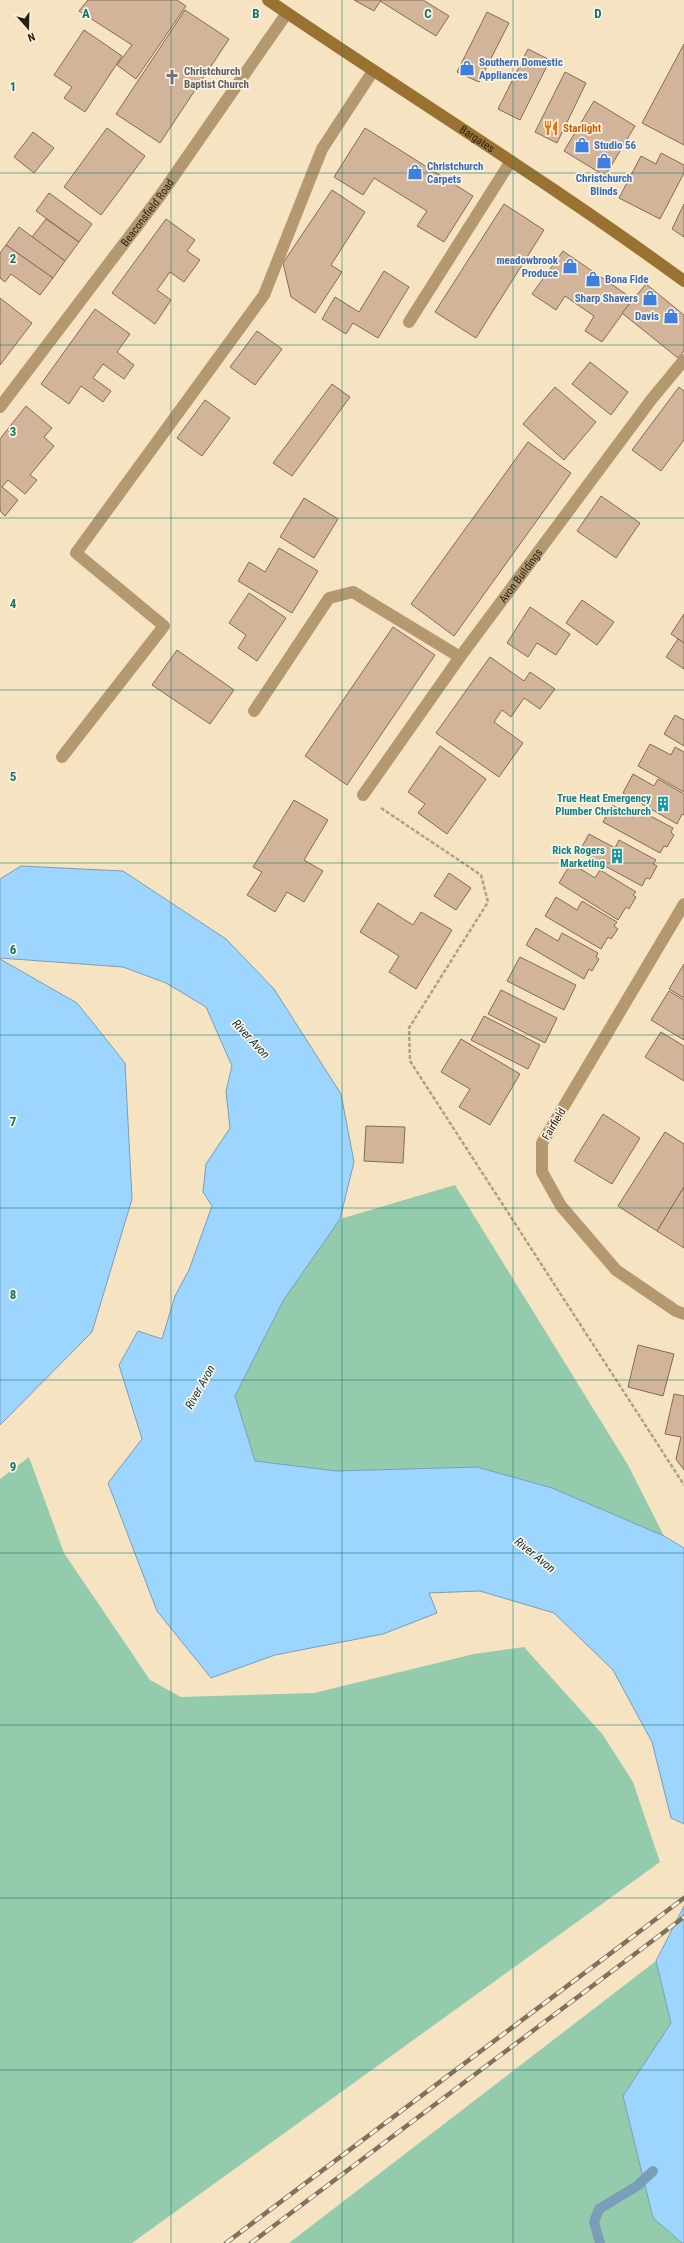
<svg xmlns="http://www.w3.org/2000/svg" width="684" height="2243" viewBox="0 0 684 2243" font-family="'Roboto Condensed',sans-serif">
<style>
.green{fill:#95cbad}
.water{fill:#9cd5fd;stroke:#799eb7}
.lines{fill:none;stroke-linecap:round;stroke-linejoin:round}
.stream{stroke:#799eb7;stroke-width:10}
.building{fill:#d2b49b;stroke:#866b54}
.path{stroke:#afa086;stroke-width:2.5;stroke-dasharray:4 2;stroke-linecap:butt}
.lane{stroke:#b39870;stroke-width:12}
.street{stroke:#b39870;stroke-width:12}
.secondary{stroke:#997130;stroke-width:12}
.rail-casing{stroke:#7e725d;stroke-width:4.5}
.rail{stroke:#fdf2dd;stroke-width:3;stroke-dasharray:9;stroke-linecap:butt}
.grid{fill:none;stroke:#0f766e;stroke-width:1;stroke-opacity:0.55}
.labels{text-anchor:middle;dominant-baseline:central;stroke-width:3.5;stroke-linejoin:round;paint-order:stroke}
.shop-label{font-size:11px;font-weight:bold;fill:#366cbe;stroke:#fdf2dd;text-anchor:start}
.worship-label{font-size:11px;font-weight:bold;fill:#5b616d;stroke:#fdf2dd;text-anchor:start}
.food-label{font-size:11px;font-weight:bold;fill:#c56008;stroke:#fdf2dd;text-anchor:start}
.street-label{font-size:11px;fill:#261f13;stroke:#fdf2dd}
.culture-label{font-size:11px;font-weight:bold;fill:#0d838f;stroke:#fdf2dd;text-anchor:end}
.water-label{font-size:12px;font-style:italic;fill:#04334e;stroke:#fdf2dd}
.grid-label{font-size:13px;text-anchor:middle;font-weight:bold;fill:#0f766e;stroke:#fdf2dd;stroke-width:3.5;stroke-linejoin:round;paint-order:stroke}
</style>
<rect width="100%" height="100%" fill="#f6e3c2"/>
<g class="green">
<path d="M 455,1185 L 628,1465 L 664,1536 L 552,1488 L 477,1467 L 336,1471 L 255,1461 L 235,1396 L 283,1301 L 340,1219 Z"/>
<path d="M 29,1457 L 64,1553 L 150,1680 L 181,1697 L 314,1693 L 474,1654 L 524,1647 L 603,1735 L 633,1782 L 660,1862 L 132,2243 L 0,2243 L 0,1479 Z"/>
<path d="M 656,1961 L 671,2023 L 623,2096 L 653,2218 L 682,2243 L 289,2243 Z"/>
</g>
<g class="water">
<path d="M 21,866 L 123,871 L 226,939 L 274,989 L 341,1094 L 354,1162 L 340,1219 L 283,1301 L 235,1396 L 255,1461 L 336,1471 L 477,1467 L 552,1488 L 664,1536 L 684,1548 L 684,1824 L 671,1818 L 652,1742 L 613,1670 L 554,1613 L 480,1591 L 429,1593 L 437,1613 L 383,1634 L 275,1655 L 211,1678 L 157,1611 L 108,1483 L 142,1439 L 119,1365 L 138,1331 L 162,1339 L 175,1296 L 189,1270 L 212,1206 L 203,1192 L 206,1164 L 230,1128 L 226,1091 L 232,1066 L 206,1007 L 166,983 L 123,967 L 0,958 L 0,879 Z"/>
<path d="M 0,959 L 77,1003 L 125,1063 L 132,1199 L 92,1332 L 0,1425 Z"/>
<path d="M 684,1906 L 684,2243 L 682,2243 L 653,2218 L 623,2096 L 671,2023 L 656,1961 Z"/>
</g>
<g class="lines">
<path class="stream" d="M 600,2243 L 594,2222 L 599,2209 L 637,2186 L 653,2171"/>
</g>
<g class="building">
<path d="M 88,0 L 177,0 L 186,6 L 136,79 L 117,65 L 132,45 L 79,11 Z"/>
<path d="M 354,0 L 381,0 L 374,11 Z"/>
<path d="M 381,0 L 423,0 L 449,16 L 436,36 L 380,1 Z"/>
<path d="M 185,10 L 229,39 L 160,143 L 116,114 Z"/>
<path d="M 487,12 L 509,23 L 479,82 L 457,72 Z"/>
<path d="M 84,30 L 122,56 L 85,112 L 64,98 L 72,87 L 54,75 Z"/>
<path d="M 684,44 L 684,145 L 642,123 Z"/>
<path d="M 528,49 L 550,60 L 520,120 L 498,109 Z"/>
<path d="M 565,72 L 586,83 L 557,143 L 535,132 Z"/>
<path d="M 594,101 L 635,126 L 605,176 L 564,151 Z"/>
<path d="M 107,128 L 145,156 L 101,215 L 64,187 Z"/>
<path d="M 365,128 L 473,196 L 444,242 L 417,226 L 427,211 L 374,178 L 363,195 L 334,177 Z"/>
<path d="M 33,132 L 54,148 L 34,173 L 14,157 Z"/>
<path d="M 661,153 L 684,165 L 684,173 L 660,219 L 619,198 L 641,156 L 656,164 Z"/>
<path d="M 332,190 L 365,212 L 331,265 L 342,272 L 315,313 L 291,297 L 283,263 Z"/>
<path d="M 49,193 L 92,224 L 79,242 L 36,211 Z"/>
<path d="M 504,204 L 544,230 L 476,338 L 435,312 Z"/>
<path d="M 684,204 L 684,237 L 672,229 Z"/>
<path d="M 46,219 L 79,242 L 65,261 L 32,237 Z"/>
<path d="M 166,219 L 195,240 L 187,251 L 200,260 L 184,282 L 170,272 L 157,290 L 171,300 L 155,324 L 112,293 Z"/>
<path d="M 19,227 L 65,261 L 53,278 L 6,245 Z"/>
<path d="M 6,245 L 53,278 L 40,295 L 11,274 L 5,282 L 0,278 L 0,253 Z"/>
<path d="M 563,251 L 633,299 L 602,342 L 585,331 L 594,316 L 565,296 L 556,310 L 532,294 Z"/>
<path d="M 384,271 L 409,287 L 378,338 L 353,323 L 346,334 L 322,319 L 335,297 L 359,312 Z"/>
<path d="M 646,284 L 684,315 L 684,351 L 678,358 L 622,313 Z"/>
<path d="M 0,298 L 32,323 L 0,365 Z"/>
<path d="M 95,309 L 130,334 L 117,352 L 134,365 L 124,379 L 103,364 L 93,378 L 111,391 L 103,402 L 81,386 L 69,404 L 41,384 Z"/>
<path d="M 257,331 L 282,349 L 255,385 L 230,367 Z"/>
<path d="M 590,362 L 628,392 L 611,415 L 572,384 Z"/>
<path d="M 332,384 L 350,397 L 292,476 L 273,463 Z"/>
<path d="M 555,387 L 596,422 L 564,460 L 523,424 Z"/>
<path d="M 679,387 L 684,391 L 684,440 L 661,471 L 632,450 Z"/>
<path d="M 205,400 L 230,418 L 202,456 L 177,438 Z"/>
<path d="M 26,406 L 52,428 L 44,437 L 54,446 L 30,475 L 37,480 L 25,494 L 8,480 L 2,487 L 18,500 L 5,516 L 0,511 L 0,439 Z"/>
<path d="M 528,442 L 571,473 L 454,636 L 411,604 Z"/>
<path d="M 601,496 L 640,523 L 616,558 L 577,531 Z"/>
<path d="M 304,498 L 338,519 L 314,558 L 280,537 Z"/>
<path d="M 279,548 L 318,571 L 292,613 L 238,581 L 249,562 L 265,572 Z"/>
<path d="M 249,593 L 286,618 L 257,661 L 238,648 L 246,635 L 229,623 Z"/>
<path d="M 582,600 L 614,622 L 597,645 L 566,623 Z"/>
<path d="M 530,607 L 570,634 L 556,655 L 537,643 L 528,657 L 507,643 Z"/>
<path d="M 684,614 L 684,643 L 671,634 Z"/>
<path d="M 393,627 L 435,655 L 347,785 L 305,756 Z"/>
<path d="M 678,639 L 684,643 L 684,669 L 666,657 Z"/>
<path d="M 177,650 L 234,690 L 210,724 L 152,685 Z"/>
<path d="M 490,657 L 524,681 L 530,672 L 555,689 L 540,709 L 524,698 L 511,717 L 502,710 L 494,722 L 523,743 L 499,777 L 436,733 Z"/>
<path d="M 675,715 L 684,720 L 684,746 L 664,734 Z"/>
<path d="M 650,744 L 671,755 L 675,747 L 684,752 L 684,792 L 638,766 Z"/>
<path d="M 440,746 L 486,779 L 447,834 L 418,813 L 425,804 L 408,792 Z"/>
<path d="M 633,774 L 654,786 L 658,779 L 684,794 L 684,815 L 682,814 L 677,824 L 623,793 Z"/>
<path d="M 294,800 L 328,820 L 304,860 L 323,871 L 304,902 L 287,892 L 275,912 L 247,895 L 262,872 L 253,867 Z"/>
<path d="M 612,805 L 633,817 L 637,809 L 673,828 L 671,832 L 674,835 L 667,847 L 664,846 L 660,853 L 603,822 Z"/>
<path d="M 589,834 L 615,848 L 619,840 L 656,860 L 653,864 L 657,866 L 650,879 L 646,878 L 642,886 L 579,852 Z"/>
<path d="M 571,863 L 595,878 L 600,870 L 636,892 L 633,895 L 636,897 L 629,909 L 626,907 L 618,920 L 559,883 Z"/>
<path d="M 449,873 L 471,888 L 456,910 L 434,896 Z"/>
<path d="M 556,897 L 577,910 L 582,901 L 617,922 L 614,926 L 618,929 L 611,939 L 608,937 L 601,949 L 545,916 Z"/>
<path d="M 378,903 L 413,925 L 421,912 L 452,930 L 416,989 L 389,972 L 399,956 L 360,932 Z"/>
<path d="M 536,928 L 558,941 L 562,933 L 598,953 L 596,957 L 599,959 L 592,971 L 589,969 L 584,979 L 526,945 Z"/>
<path d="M 520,957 L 576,985 L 564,1010 L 507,981 Z"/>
<path d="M 684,964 L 684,998 L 669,989 Z"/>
<path d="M 501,990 L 557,1018 L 545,1043 L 488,1014 Z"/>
<path d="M 669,991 L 684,1000 L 684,1040 L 651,1020 Z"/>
<path d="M 484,1016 L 540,1045 L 528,1069 L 471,1040 Z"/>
<path d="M 661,1032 L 684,1046 L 684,1081 L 645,1057 Z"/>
<path d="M 461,1039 L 520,1074 L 490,1125 L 459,1107 L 470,1089 L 441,1072 Z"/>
<path d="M 603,1114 L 640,1138 L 612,1184 L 574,1161 Z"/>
<path d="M 366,1126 L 405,1127 L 403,1163 L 364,1161 Z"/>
<path d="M 665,1132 L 684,1144 L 684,1187 L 657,1231 L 618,1206 Z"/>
<path d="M 684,1187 L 684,1248 L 657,1231 Z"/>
<path d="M 638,1345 L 674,1354 L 663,1396 L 628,1387 Z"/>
<path d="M 674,1394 L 684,1396 L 684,1470 L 676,1459 L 681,1437 L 665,1434 Z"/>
</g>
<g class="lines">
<path class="path" d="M 381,808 L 481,875 L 488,902 L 409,1028 L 410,1061 L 684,1485"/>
<g class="lane">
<path d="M 409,322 L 511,161"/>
<path d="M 254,711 L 329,598 L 353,592 L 460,657"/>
<path d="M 62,757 L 164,626 L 76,553 L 264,295 L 322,149 L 373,71"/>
</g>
<g class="street">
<path id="s1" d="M 0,407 L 160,196 L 287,13"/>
<path id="s2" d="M 363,795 L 460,657 L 651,400 L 684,360"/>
<path d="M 684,904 L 542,1143 L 542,1172 L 561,1206 L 616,1270 L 676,1311 L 684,1314"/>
</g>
<path class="secondary" id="s3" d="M 268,0 C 406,94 549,182 684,281"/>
<defs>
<g id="rail">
<path d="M 226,2243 L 684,1898"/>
<path d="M 251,2243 L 684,1917"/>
</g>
</defs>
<use href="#rail" class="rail-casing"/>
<use href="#rail" class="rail"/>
</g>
<path class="grid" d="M 171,0 L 171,2243M 342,0 L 342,2243M 513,0 L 513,2243M 0,173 L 684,173M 0,345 L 684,345M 0,518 L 684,518M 0,690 L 684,690M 0,863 L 684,863M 0,1035 L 684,1035M 0,1208 L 684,1208M 0,1380 L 684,1380M 0,1553 L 684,1553M 0,1725 L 684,1725M 0,1898 L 684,1898M 0,2070 L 684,2070"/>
<defs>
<symbol id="shop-bare" viewBox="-9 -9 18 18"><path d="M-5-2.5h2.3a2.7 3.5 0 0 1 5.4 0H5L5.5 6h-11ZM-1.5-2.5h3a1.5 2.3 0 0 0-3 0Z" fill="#3f7fe0" stroke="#fdf2dd" stroke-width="2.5" paint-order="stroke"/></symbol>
<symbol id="church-bare" viewBox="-9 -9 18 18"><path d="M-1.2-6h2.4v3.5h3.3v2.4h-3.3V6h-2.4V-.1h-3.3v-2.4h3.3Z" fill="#6b7280" stroke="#fdf2dd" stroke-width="2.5" paint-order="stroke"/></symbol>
<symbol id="restaurant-bare" viewBox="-9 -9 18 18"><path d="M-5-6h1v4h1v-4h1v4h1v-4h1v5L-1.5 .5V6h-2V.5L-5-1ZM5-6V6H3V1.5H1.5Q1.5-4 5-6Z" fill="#e8710a" stroke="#fdf2dd" stroke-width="2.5" paint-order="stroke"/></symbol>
<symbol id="building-bare" viewBox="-9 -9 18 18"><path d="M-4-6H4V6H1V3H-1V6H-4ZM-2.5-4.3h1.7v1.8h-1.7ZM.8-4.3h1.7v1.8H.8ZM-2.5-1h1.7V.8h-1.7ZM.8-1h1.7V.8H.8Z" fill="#0f9aa8" stroke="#fdf2dd" stroke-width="2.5" paint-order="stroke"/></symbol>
</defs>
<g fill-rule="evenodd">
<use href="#shop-bare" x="456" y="57" width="22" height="22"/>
<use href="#church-bare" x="161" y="66" width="22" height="22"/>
<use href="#restaurant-bare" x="540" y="117" width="22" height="22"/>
<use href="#shop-bare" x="571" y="134" width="22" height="22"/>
<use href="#shop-bare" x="593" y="150" width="22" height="22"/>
<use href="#shop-bare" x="404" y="161" width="22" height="22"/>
<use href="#shop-bare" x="559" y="255" width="22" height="22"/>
<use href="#shop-bare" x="582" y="268" width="22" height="22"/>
<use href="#shop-bare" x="639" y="287" width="22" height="22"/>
<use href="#shop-bare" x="660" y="305" width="22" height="22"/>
<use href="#building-bare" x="652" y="793" width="22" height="22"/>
<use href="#building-bare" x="606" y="845" width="22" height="22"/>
</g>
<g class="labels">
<g class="shop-label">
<text x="479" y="62">Southern Domestic<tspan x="479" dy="13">Appliances</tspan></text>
<text x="594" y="145">Studio 56</text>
<text x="427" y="166">Christchurch<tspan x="427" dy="13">Carpets</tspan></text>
<text x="604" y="178" text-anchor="middle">Christchurch<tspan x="604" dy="13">Blinds</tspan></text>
<text x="558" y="260" text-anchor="end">meadowbrook<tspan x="558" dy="13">Produce</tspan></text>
<text x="605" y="279">Bona Fide</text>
<text x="638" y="298" text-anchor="end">Sharp Shavers</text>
<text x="659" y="316" text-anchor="end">Davis</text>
</g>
<g class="worship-label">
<text x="184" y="71">Christchurch<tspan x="184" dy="13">Baptist Church</tspan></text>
</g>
<g class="food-label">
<text x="563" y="128">Starlight</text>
</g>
<g class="street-label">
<text stroke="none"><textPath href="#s3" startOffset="251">Bargates</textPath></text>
<text stroke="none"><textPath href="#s1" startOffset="244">Beaconsfield Road</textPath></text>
<text stroke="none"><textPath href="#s2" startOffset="270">Avon Buildings</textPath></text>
<text transform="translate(554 1124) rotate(-59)">Fairfield</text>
</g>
<g class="culture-label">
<text x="651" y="798">True Heat Emergency<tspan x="651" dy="13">Plumber Christchurch</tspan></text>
<text x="605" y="850">Rick Rogers<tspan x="605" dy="13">Marketing</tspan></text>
</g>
<g class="water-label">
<text transform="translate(251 1039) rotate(47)">River Avon</text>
<text transform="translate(200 1387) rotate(-61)">River Avon</text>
<text transform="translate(535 1555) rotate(39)">River Avon</text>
</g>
</g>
<g class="grid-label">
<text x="86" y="18">A</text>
<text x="256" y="18">B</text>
<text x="428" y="18">C</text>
<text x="598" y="18">D</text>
<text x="13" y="91">1</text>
<text x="13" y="263">2</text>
<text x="13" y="436">3</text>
<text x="13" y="608">4</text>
<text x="13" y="781">5</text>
<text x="13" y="954">6</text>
<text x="13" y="1126">7</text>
<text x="13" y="1299">8</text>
<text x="13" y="1471">9</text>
</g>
<g transform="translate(28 28) rotate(160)" stroke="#fdf2dd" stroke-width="3" paint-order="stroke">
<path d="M0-3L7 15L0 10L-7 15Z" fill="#261f13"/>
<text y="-6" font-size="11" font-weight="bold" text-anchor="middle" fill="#261f13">N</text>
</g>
</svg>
